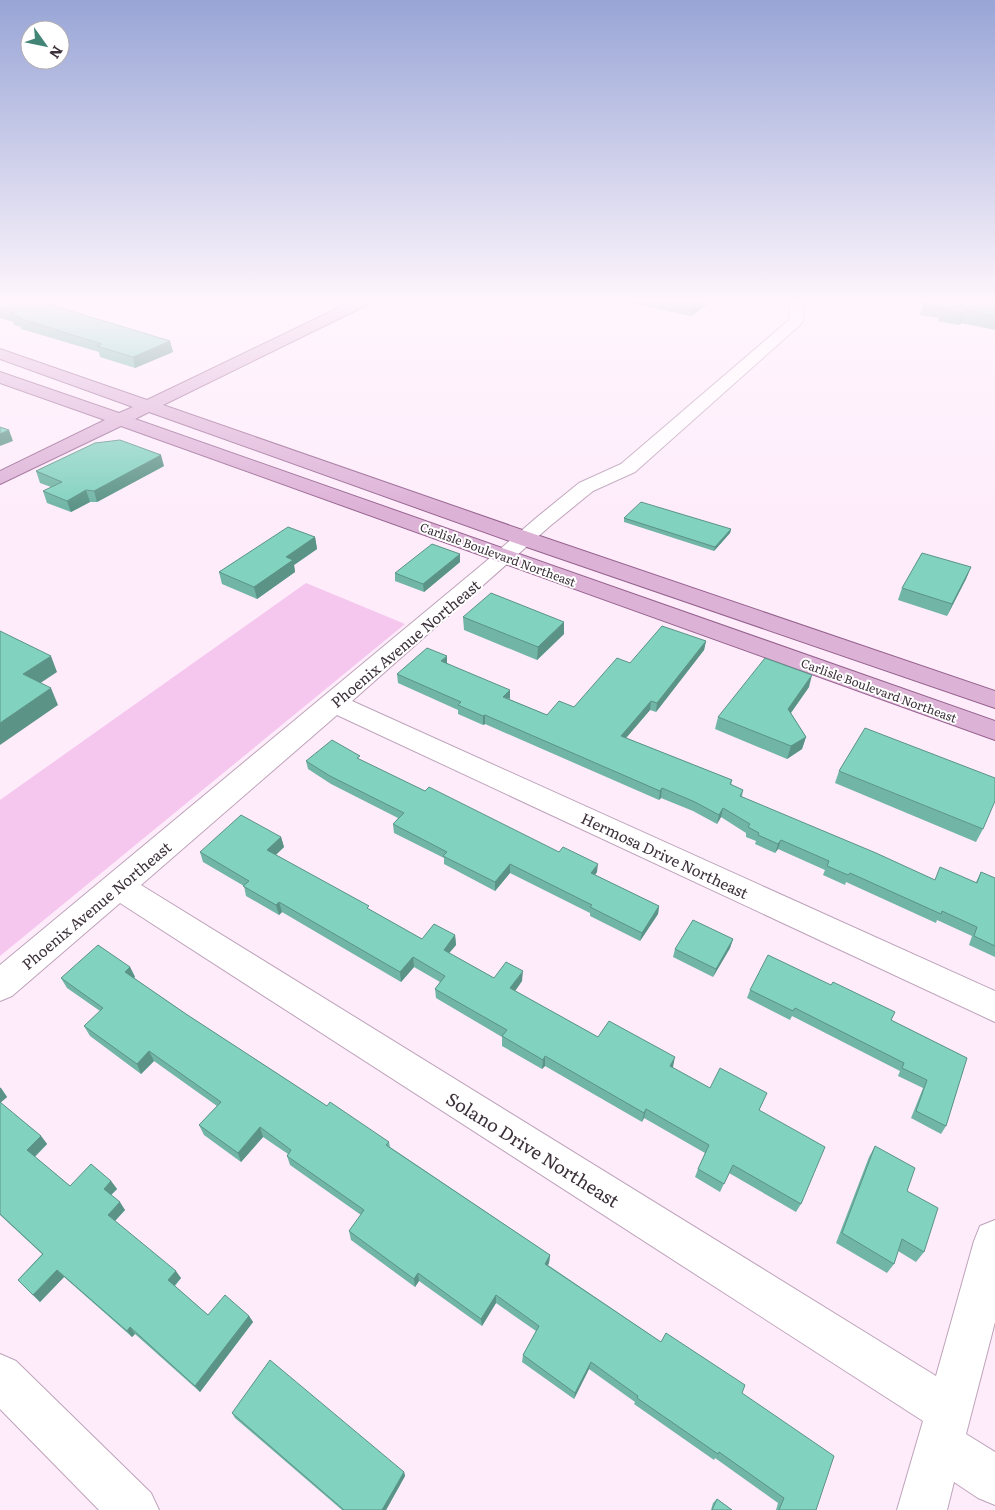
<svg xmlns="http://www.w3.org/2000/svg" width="995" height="1510" viewBox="0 0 995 1510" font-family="Literata,serif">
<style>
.green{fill:#f5c6ee}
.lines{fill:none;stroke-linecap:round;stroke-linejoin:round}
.minor-casing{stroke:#bea3ba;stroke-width:2}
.major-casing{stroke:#96638f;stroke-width:2}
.minor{fill:#fff;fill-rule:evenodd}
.major{fill:#ddb2d7;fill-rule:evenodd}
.wall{fill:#70b5a5}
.shaded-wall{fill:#5b9386}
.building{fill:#82d2c0;stroke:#5b9386}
.labels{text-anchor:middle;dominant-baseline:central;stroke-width:4;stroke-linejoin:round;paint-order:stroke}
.far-street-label{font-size:12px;fill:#3c313a;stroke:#fff}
.street-label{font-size:15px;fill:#3c313a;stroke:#fff}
.near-street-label{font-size:18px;fill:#3c313a;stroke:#fff}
</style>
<rect width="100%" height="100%" fill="#feecfb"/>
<path class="green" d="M 306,583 L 405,624 L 0,956 L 0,800 Z"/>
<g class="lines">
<defs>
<g id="minor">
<path d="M 790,299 L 804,299 L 803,321 L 801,324 L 635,472 L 593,491 L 550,526 L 352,701 L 995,991 L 995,1022 L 337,715 L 141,885 L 936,1376 L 974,1241 L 980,1226 L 995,1220 L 995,1322 L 966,1434 L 995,1452 L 995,1505 L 978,1498 L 954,1482 L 947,1510 L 897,1510 L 923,1421 L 120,903 L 12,996 L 0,1001 L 0,965 L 484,563 L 536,518 L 579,483 L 621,464 L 789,320 Z"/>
<path d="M 0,1354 L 16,1361 L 151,1493 L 159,1510 L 99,1510 L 0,1409 Z"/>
</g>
<path id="major" d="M 357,299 L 375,299 L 373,302 L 163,405 L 534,534 L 995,691 L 995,708 L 518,544 L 149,412 L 135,419 L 995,721 L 995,740 L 121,426 L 0,484 L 0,471 L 105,420 L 0,383 L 0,372 L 119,413 L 133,407 L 0,359 L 0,349 L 147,400 Z"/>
</defs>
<use href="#minor" class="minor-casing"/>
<use href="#major" class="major-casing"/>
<use href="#minor" class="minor"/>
<use href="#major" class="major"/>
</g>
<g class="wall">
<path d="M 266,299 L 291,299 L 281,303 Z"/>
<path d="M 610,299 L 715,299 L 691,316 Z"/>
<path d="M 841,299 L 853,299 L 851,301 Z"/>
<path d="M 893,299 L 995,299 L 995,330 L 961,323 L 959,325 L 938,321 L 939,318 L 920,315 L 923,305 Z"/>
<path d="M 0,300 L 170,341 L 173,352 L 135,368 L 100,357 L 99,352 L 21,329 L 21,327 L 14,325 L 13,322 L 0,318 Z"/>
<path d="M 164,466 L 97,502 L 90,502 L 71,512 L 47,503 L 43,491 L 51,487 L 40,483 L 36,471 Z"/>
<path d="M 624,518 L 731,529 L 730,533 L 714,551 L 624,522 Z"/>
<path d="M 315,537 L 317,549 L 294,565 L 295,572 L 257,599 L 222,584 L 219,572 Z"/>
<path d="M 460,562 L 424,592 L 395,581 L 395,573 Z"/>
<path d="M 971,567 L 966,579 L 947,616 L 898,600 L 902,588 Z"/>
<path d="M 463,617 L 564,634 L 537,660 L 464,630 Z"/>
<path d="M 706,641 L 704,650 L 656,712 L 650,710 L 626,738 L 732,780 L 731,785 L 743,790 L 742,797 L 934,880 L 976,882 L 981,872 L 995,878 L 995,957 L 969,945 L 972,936 L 937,920 L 936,923 L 846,882 L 845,885 L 823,875 L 825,870 L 778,849 L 775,853 L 755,844 L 756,841 L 746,837 L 746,833 L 721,817 L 717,824 L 693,811 L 661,798 L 659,800 L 485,724 L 483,725 L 458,714 L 458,710 L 398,683 L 397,674 L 447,663 L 509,699 L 547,715 L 574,707 L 630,663 Z"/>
<path d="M 809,687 L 791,713 L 806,737 L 802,749 L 787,759 L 715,729 L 718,717 Z"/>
<path d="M 360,760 L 425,791 L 597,872 L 595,875 L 659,906 L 658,914 L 640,941 L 590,916 L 590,913 L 510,873 L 495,891 L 444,864 L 444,858 L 394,833 L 393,824 L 398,818 L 331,784 L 308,769 L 306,761 Z"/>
<path d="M 839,771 L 983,829 L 976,842 L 835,783 Z"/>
<path d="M 281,837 L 284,847 L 276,855 L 370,910 L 422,939 L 455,935 L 456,945 L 449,953 L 494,978 L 522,981 L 515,991 L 598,1037 L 673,1068 L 710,1088 L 763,1102 L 759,1110 L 801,1204 L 796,1212 L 729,1173 L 720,1192 L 695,1177 L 698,1169 L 705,1153 L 644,1118 L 642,1122 L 545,1066 L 542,1069 L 502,1046 L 502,1037 L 436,998 L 435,989 L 440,982 L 414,967 L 401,982 L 282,912 L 279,915 L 246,896 L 244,886 L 203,862 L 200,852 Z"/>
<path d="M 733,939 L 730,948 L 713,977 L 673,957 L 675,949 Z"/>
<path d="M 130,967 L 135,977 L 134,978 L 186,1014 L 327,1106 L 389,1142 L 390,1147 L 550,1255 L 549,1263 L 548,1265 L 661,1342 L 742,1393 L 816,1510 L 776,1510 L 778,1503 L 715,1458 L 714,1460 L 634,1404 L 635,1402 L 589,1369 L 574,1399 L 522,1362 L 523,1355 L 536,1331 L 496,1303 L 482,1326 L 419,1281 L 415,1287 L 351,1240 L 349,1231 L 361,1215 L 290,1165 L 287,1156 L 288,1154 L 263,1137 L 241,1162 L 204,1135 L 199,1125 L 217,1106 L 154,1061 L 141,1074 L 90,1036 L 84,1026 L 100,1011 L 67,988 L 61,978 Z"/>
<path d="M 750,990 L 891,1020 L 967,1058 L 946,1126 L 941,1134 L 911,1118 L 923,1088 L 898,1076 L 900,1071 L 792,1016 L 790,1020 L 747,998 Z"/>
<path d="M 0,1087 L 7,1097 L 0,1103 L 41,1136 L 47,1144 L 35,1157 L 70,1186 L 111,1181 L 117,1189 L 111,1195 L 125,1210 L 115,1221 L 181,1278 L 175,1286 L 208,1315 L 249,1316 L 253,1322 L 200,1392 L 135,1334 L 132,1337 L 64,1277 L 40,1302 L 18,1280 L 42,1254 L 0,1215 Z"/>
<path d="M 875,1146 L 907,1191 L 924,1252 L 916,1262 L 898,1251 L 894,1264 L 887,1273 L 836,1243 L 869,1157 Z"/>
<path d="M 232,1413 L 404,1472 L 405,1476 L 386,1510 L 342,1510 L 235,1418 Z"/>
<path d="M 717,1499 L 732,1510 L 711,1510 L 713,1503 Z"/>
</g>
<g class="shaded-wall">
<path d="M 280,299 L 291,299 L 281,303 Z"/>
<path d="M 700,299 L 715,299 L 691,316 L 693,304 Z"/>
<path d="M 965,310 L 961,323 L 959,325 L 963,313 Z"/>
<path d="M 170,341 L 173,352 L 135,368 L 133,357 Z"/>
<path d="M 9,430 L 13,441 L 0,446 L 0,434 Z"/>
<path d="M 161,455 L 164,466 L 97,502 L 94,491 Z"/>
<path d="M 86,490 L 90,502 L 71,512 L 67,501 Z"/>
<path d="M 731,529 L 730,533 L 714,551 L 715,547 Z"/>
<path d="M 315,537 L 317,549 L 294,565 L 295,572 L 257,599 L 254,587 L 286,557 Z"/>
<path d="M 460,554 L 460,562 L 424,592 L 423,584 Z"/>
<path d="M 971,567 L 966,579 L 947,616 L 952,604 Z"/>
<path d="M 564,622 L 564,634 L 537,660 L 538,647 Z"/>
<path d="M 706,641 L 704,650 L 656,712 L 657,703 Z"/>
<path d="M 51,656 L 57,672 L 30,690 L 23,674 Z"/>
<path d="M 447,656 L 447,665 L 441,661 Z"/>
<path d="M 812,675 L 809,687 L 785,721 L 788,709 Z"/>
<path d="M 51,688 L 58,705 L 0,745 L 0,723 Z"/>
<path d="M 510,690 L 510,699 L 503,697 Z"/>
<path d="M 651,701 L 650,710 L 620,745 L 621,736 Z"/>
<path d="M 485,715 L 485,724 L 483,725 L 483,716 Z"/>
<path d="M 806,737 L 802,749 L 787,759 L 791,746 Z"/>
<path d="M 662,788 L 661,798 L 659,800 L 660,791 Z"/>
<path d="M 723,808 L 721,817 L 717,824 L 719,815 Z"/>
<path d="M 281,837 L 284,847 L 270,860 L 267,850 Z"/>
<path d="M 781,840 L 778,849 L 775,853 L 778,844 Z"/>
<path d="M 510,864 L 510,873 L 495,891 L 495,882 Z"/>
<path d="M 598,864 L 597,872 L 590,881 L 591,873 Z"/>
<path d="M 279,902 L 282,912 L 279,915 L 276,905 Z"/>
<path d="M 659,906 L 658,914 L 640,941 L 642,933 Z"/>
<path d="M 455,935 L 456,945 L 444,959 L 444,950 Z"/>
<path d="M 733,939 L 730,948 L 713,977 L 716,969 Z"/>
<path d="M 413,957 L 414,967 L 401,982 L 400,972 Z"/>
<path d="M 130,967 L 135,977 L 129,982 L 125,972 Z"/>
<path d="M 523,971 L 522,981 L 510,998 L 510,988 Z"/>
<path d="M 149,1051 L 154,1061 L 141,1074 L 137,1064 Z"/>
<path d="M 545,1056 L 545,1066 L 542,1069 L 543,1060 Z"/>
<path d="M 675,1057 L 673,1067 L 668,1076 L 670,1066 Z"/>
<path d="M 0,1088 L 1,1088 L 7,1097 L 0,1103 Z"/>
<path d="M 646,1109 L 644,1118 L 642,1122 L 644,1113 Z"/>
<path d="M 260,1127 L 263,1137 L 241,1162 L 238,1153 Z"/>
<path d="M 41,1136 L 47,1144 L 33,1158 L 27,1150 Z"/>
<path d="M 111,1181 L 117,1189 L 109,1197 L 104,1189 Z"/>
<path d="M 120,1202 L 125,1210 L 113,1223 L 108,1215 Z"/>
<path d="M 550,1255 L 549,1263 L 544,1272 L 545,1264 Z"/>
<path d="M 57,1270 L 64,1277 L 40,1302 L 33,1295 Z"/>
<path d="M 176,1271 L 181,1278 L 173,1287 L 168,1280 Z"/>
<path d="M 418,1273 L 419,1281 L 415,1287 L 414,1279 Z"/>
<path d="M 496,1295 L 496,1303 L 482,1326 L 481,1319 Z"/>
<path d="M 249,1316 L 253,1322 L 200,1392 L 195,1386 Z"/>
<path d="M 130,1327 L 135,1334 L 132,1337 L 127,1331 Z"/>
<path d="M 591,1362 L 589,1369 L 574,1399 L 575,1393 Z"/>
<path d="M 404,1472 L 405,1476 L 386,1510 L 382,1510 Z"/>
</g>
<g class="building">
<path d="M 4,299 L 31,299 L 170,341 L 133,357 L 97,346 L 102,344 L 18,318 L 20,317 L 11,314 L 14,313 L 0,309 L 0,300 Z"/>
<path d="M 669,299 L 700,299 L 693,304 Z"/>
<path d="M 928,299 L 995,299 L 995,316 L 965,310 L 963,313 L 942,309 L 944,306 L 924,303 Z"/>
<path d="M 0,427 L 9,430 L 0,434 Z"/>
<path d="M 120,440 L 161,455 L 94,491 L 86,490 L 67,501 L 43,491 L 62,482 L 36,471 L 95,443 Z"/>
<path d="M 641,502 L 731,529 L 715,547 L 624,518 Z"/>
<path d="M 288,527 L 315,537 L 286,557 L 293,560 L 254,587 L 219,572 Z"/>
<path d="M 432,544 L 460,554 L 423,584 L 395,573 Z"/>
<path d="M 922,553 L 971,567 L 952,604 L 902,588 Z"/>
<path d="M 491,593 L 564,622 L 538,647 L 463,617 Z"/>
<path d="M 662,626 L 706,641 L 657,703 L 651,701 L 621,736 L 732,780 L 730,784 L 743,790 L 740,796 L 876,853 L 935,880 L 940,867 L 977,883 L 981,872 L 995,878 L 995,946 L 974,936 L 977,927 L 942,911 L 941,914 L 850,873 L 848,875 L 827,866 L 829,861 L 781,840 L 778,844 L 758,835 L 759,833 L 748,827 L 750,824 L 723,808 L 719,815 L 695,802 L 662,788 L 660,791 L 485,715 L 483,716 L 458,705 L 461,702 L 397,674 L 427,648 L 447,656 L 441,661 L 510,690 L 503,697 L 547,715 L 559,701 L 574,707 L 617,658 L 630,663 Z"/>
<path d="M 0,631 L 51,656 L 23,674 L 51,688 L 0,723 Z"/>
<path d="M 765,658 L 812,675 L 788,709 L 806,737 L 791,746 L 718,717 Z"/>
<path d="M 865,728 L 995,778 L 995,801 L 983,829 L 839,771 Z"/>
<path d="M 332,740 L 360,756 L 357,758 L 425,791 L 429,787 L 559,852 L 563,847 L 598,864 L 591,873 L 659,906 L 642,933 L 590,907 L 592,905 L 510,864 L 495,882 L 443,856 L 447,852 L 393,824 L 404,813 L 330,776 L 306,761 Z"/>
<path d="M 241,815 L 281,837 L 267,850 L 369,906 L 367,908 L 422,939 L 434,924 L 455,935 L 444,950 L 494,978 L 506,962 L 523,971 L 510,988 L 598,1037 L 609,1021 L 675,1057 L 670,1066 L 710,1088 L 720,1068 L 767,1093 L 759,1110 L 825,1147 L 801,1204 L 733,1165 L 724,1184 L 698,1169 L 709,1145 L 646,1109 L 644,1113 L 545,1056 L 543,1060 L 502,1036 L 507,1030 L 435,989 L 445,976 L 413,957 L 400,972 L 279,902 L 276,905 L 243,886 L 249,881 L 200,852 Z"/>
<path d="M 693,920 L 733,939 L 716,969 L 675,949 Z"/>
<path d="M 98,945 L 130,967 L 125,972 L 186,1014 L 327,1106 L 330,1102 L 389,1142 L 386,1145 L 550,1255 L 545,1264 L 661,1342 L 666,1333 L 745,1385 L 742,1393 L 834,1456 L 816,1510 L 779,1510 L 784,1498 L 719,1452 L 718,1454 L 637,1398 L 638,1396 L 591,1362 L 575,1393 L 523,1355 L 539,1326 L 496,1295 L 481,1319 L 418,1273 L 414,1279 L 349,1231 L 364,1210 L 287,1156 L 291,1150 L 260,1127 L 238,1153 L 199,1125 L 221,1102 L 149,1051 L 137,1064 L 84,1026 L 103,1008 L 61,978 Z"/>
<path d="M 768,955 L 831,985 L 833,982 L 895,1012 L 891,1020 L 967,1058 L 946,1126 L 916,1111 L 927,1080 L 902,1068 L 904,1063 L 795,1008 L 793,1011 L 750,990 Z"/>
<path d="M 0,1102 L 41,1136 L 27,1150 L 70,1186 L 91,1164 L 111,1181 L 104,1189 L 120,1202 L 108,1215 L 176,1271 L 168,1280 L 208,1315 L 225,1295 L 249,1316 L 195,1386 L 130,1327 L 127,1331 L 57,1270 L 33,1295 L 18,1280 L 43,1254 L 0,1214 Z"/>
<path d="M 875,1146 L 915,1168 L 907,1191 L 938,1208 L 924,1252 L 902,1239 L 894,1264 L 842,1233 Z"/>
<path d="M 270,1360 L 404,1472 L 382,1510 L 344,1510 L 232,1413 Z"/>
<path d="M 717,1499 L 732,1510 L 712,1510 Z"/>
</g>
<linearGradient id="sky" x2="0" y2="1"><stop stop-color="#98a5d6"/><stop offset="0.59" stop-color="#fff6fd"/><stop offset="1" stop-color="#fff6fd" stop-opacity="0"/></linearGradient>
<rect width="995" height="510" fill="url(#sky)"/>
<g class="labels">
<g class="far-street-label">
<text transform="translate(498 554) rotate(20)">Carlisle Boulevard Northeast</text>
<text transform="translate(879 690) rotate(20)">Carlisle Boulevard Northeast</text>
</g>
<g class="street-label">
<text transform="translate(405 643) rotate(-40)">Phoenix Avenue Northeast</text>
<text transform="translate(665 855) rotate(25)">Hermosa Drive Northeast</text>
<text transform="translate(96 905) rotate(-40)">Phoenix Avenue Northeast</text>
</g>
<g class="near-street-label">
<text transform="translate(533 1149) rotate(32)">Solano Drive Northeast</text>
</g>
</g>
<g transform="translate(45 45) rotate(123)"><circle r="24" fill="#ffffff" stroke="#b1adb0"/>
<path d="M0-4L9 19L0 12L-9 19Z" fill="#428577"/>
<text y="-8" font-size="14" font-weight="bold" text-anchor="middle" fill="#3c313a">N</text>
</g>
</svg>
